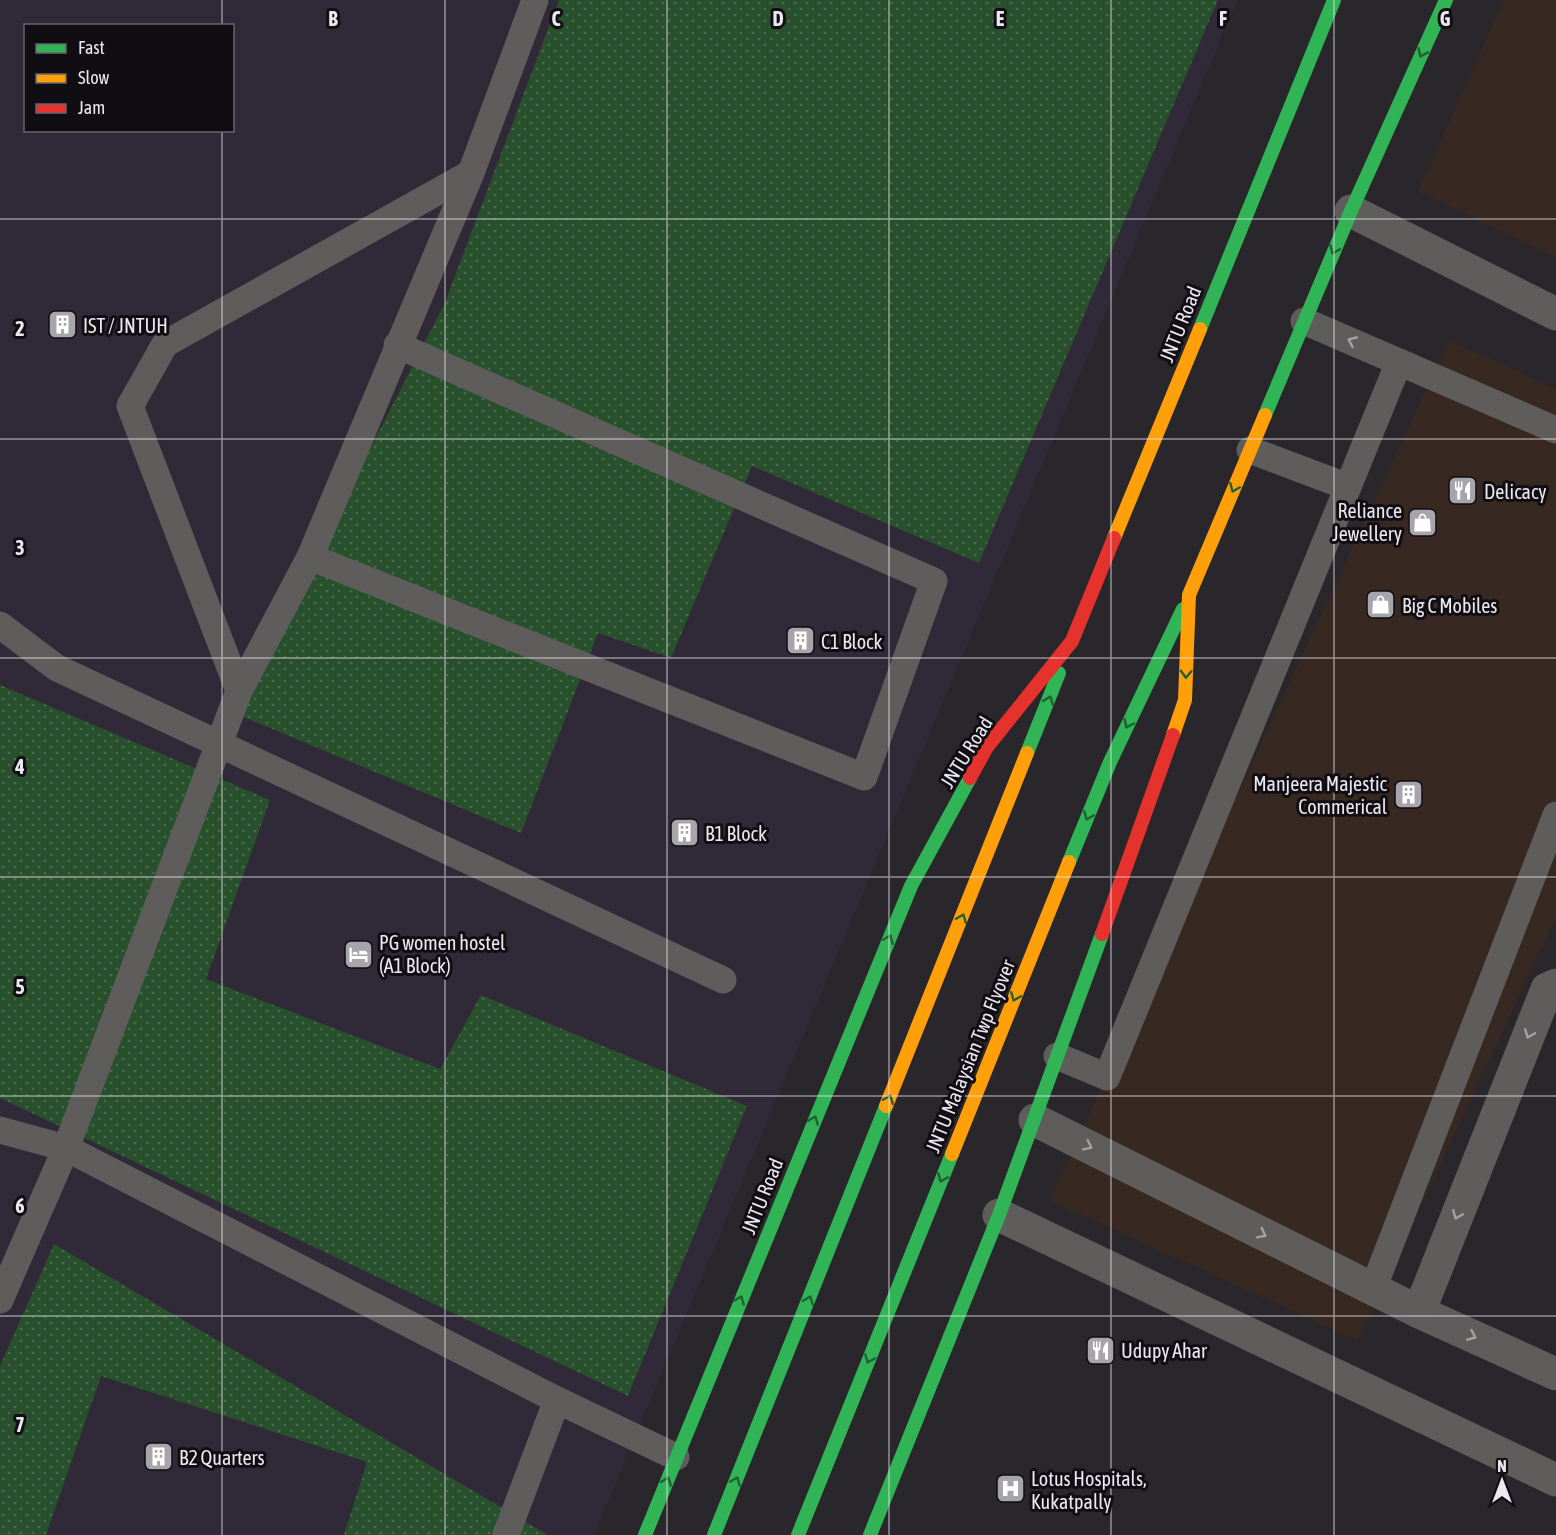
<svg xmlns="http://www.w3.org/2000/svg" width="1556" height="1535" viewBox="0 0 1556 1535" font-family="'Asap Condensed',sans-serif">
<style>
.commercial{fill:#372921}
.built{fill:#302937;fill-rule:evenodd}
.grass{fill:url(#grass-dots)}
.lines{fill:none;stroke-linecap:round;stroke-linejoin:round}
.lane{stroke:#5f5c5c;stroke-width:27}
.street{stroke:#5f5c5c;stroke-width:33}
.fast{stroke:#30b455;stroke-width:14}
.slow{stroke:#ff9f0a;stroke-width:14}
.jam{stroke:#e5322d;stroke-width:14}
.oneway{stroke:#206134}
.oneway2{stroke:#a5a2a6}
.grid{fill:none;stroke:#ebe8ef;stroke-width:1.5;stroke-opacity:0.55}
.labels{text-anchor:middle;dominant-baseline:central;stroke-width:6;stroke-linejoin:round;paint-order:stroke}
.street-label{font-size:20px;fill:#ebe8ef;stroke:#110e13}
.poi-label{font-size:20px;fill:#ebe8ef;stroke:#110e13;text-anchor:start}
.grid-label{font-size:20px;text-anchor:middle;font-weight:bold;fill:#ebe8ef;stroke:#110e13;stroke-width:6;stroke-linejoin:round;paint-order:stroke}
</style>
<defs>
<pattern id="grass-dots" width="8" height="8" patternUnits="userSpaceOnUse" patternTransform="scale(1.5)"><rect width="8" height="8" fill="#29502c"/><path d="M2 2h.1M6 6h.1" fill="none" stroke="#48694b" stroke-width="1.8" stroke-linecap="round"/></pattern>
</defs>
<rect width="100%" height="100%" fill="#29262c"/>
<g class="commercial">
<path d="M 1504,0 L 1556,0 L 1556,258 L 1418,191 Z"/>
<path d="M 1449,340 L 1556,389 L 1556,917 L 1358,1341 L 1049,1200 Z"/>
</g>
<path class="built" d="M 0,0 L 1237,0 L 594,1535 L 0,1535 ZM 26,26 L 232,26 L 232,130 L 26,130 Z"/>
<g class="grass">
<path d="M 559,0 L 1218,0 L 979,563 L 752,466 L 671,658 L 598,633 L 521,833 L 234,713 L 444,305 Z"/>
<path d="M 0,685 L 270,800 L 206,979 L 440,1069 L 481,995 L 747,1106 L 628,1396 L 0,1098 Z"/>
<path d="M 54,1244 L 548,1535 L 344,1535 L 367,1462 L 101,1376 L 46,1535 L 0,1535 L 0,1366 Z"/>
</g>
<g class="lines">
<g class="lane">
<path d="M 1304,321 L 1556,430"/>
<path d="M 1250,450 L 1348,487"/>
<path d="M 310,557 L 864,777 L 934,581 L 397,345"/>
<path d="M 0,625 L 57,668 L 723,980"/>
<path d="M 239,691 L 130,406 L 165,344 L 471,173"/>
<path d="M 1057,1056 L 1107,1077 L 1399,362"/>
<path d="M 0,1130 L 66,1148 L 557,1400 L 676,1457"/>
<path d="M 1373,1289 L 1556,815"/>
<path d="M 0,1300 L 66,1148 L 239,691 L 310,557 L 471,173 L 535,0"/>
<path d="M 506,1535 L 557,1400"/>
</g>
<g class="street">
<path d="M 1351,211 L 1556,314"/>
<path d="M 1035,1120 L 1419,1312 L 1556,1374"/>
<path d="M 999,1215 L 1556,1480"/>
<path d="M 1419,1312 L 1547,989 L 1556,985"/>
</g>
<g class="fast">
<path d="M 1200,329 L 1334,0"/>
<path d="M 1265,415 L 1351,211 L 1446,0"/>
<path d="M 1027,753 L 1059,673"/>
<path d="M 1069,862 L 1110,762 L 1183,609"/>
<path d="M 645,1535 L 911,886 L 970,778"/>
<path d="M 714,1535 L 886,1106"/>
<path d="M 798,1535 L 952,1154"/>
<path d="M 870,1535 L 999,1215 L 1102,934"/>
</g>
<g class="slow">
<path d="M 1114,538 L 1200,329"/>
<path d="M 1173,735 L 1185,700 L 1189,595 L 1265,415"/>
<path d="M 886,1106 L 1027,753"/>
<path d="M 952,1154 L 1069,862"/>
</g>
<g class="jam">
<path d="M 970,778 L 987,747 L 1072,641 L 1114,538"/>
<path d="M 1102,934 L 1173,735"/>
</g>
</g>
<defs><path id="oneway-chevron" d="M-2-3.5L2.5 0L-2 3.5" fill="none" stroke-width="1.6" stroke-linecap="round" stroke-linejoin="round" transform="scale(1.5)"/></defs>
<g class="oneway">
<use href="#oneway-chevron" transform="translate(1422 53) rotate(114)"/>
<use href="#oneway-chevron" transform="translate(1334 250) rotate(113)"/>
<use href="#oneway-chevron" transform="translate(1234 488) rotate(113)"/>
<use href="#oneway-chevron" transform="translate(1186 674) rotate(92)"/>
<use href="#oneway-chevron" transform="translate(1049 700) rotate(-69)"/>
<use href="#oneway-chevron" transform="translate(1128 724) rotate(115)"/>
<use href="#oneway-chevron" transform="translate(1088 816) rotate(112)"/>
<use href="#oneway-chevron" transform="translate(962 918) rotate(-68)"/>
<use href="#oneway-chevron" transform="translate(889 939) rotate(-68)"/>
<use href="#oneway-chevron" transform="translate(1015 997) rotate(112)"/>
<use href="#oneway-chevron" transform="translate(889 1099) rotate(-68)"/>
<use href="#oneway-chevron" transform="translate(814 1120) rotate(-68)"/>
<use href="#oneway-chevron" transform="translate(942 1178) rotate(112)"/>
<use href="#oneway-chevron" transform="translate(740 1300) rotate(-68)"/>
<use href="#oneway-chevron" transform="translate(809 1300) rotate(-68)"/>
<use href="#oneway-chevron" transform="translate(869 1359) rotate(112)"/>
<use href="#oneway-chevron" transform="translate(667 1481) rotate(-69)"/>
<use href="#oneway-chevron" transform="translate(736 1481) rotate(-68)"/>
</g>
<g class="oneway2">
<use href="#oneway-chevron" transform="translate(1352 341) rotate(-156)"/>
<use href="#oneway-chevron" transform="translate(1529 1034) rotate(112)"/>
<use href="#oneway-chevron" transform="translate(1088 1146) rotate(26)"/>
<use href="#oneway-chevron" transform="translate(1457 1215) rotate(112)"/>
<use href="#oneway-chevron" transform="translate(1262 1234) rotate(27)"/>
<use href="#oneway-chevron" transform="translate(1472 1336) rotate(24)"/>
</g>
<path class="grid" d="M 222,0 L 222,26M 445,0 L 445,1535M 667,0 L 667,1535M 889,0 L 889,1535M 1111,0 L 1111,1535M 1334,0 L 1334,1535M 222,130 L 222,1535M 0,219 L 1556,219M 0,439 L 1556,439M 0,658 L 1556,658M 0,877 L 1556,877M 0,1096 L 1556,1096M 0,1316 L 1556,1316"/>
<defs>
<symbol id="building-square" viewBox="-11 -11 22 22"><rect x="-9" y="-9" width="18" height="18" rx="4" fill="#a7a4ab" stroke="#110e13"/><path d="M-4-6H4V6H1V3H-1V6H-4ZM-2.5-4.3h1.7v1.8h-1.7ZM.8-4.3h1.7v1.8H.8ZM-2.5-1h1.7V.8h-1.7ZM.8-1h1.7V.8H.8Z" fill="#fff"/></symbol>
<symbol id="restaurant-square" viewBox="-11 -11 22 22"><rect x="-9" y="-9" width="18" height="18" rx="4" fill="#a7a4ab" stroke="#110e13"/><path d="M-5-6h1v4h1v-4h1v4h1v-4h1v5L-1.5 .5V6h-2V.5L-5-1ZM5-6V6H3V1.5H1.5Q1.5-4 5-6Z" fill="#fff"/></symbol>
<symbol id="shop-square" viewBox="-11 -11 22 22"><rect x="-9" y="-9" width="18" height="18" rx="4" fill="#a7a4ab" stroke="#110e13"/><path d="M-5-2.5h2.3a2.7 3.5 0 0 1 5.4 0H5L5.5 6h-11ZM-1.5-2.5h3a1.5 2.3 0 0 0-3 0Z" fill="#fff"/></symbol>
<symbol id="hotel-square" viewBox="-11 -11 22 22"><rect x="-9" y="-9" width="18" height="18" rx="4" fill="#a7a4ab" stroke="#110e13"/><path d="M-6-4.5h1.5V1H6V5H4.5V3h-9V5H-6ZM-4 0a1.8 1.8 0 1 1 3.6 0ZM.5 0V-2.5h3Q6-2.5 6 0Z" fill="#fff"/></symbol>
<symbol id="hospital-square" viewBox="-11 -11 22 22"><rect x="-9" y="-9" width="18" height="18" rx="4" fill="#a7a4ab" stroke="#110e13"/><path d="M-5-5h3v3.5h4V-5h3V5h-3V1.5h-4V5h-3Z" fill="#fff"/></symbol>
</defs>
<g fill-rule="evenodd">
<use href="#building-square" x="46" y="308" width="33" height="33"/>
<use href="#restaurant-square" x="1446" y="474" width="33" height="33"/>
<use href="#shop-square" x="1406" y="506" width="33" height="33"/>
<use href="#shop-square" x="1364" y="588" width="33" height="33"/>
<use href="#building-square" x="784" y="624" width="33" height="33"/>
<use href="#building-square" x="1392" y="778" width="33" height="33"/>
<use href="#building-square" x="668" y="816" width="33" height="33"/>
<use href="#hotel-square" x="342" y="938" width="33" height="33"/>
<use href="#restaurant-square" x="1084" y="1334" width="33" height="33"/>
<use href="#building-square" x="142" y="1440" width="33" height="33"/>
<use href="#hospital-square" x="994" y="1472" width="33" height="33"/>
</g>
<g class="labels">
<g class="street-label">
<text transform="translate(1180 324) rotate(-68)">JNTU Road</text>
<text transform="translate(966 752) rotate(-58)">JNTU Road</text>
<text transform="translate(970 1056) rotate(-68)">JNTU Malaysian Twp Flyover</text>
<text transform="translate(762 1196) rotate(-68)">JNTU Road</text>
</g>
<g class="poi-label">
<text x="83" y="325">IST / JNTUH</text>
<text x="1484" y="491">Delicacy</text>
<text x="1402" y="510" text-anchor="end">Reliance<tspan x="1402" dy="23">Jewellery</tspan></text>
<text x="1402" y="605">Big C Mobiles</text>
<text x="821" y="641">C1 Block</text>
<text x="1387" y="783" text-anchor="end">Manjeera Majestic<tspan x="1387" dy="23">Commerical</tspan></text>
<text x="705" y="833">B1 Block</text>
<text x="379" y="942">PG women hostel<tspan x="379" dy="23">(A1 Block)</tspan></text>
<text x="1121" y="1350">Udupy Ahar</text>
<text x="179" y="1457">B2 Quarters</text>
<text x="1031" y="1478">Lotus Hospitals,<tspan x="1031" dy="23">Kukatpally</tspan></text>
</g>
</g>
<g class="grid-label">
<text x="333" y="26">B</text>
<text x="556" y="26">C</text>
<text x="778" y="26">D</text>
<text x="1000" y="26">E</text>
<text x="1223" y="26">F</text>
<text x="1445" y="26">G</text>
<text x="20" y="336">2</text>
<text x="20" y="555">3</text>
<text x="20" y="774">4</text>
<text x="20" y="994">5</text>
<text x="20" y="1213">6</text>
<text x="20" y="1432">7</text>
</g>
<rect x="24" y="24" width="210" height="108" fill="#110e13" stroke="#68656b" stroke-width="1.5"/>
<rect x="36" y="44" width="30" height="9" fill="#30b455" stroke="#68656b" stroke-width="1.5"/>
<text x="78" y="54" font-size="18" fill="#ebe8ef">Fast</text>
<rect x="36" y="74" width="30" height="9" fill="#ff9f0a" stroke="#68656b" stroke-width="1.5"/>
<text x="78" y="84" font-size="18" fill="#ebe8ef">Slow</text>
<rect x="36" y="104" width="30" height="9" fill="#e5322d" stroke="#68656b" stroke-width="1.5"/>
<text x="78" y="114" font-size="18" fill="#ebe8ef">Jam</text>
<g transform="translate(1502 1481)" stroke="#110e13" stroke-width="4.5" paint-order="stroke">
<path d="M0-4.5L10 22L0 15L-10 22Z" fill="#ebe8ef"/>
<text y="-9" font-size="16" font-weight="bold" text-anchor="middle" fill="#ebe8ef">N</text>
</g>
</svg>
